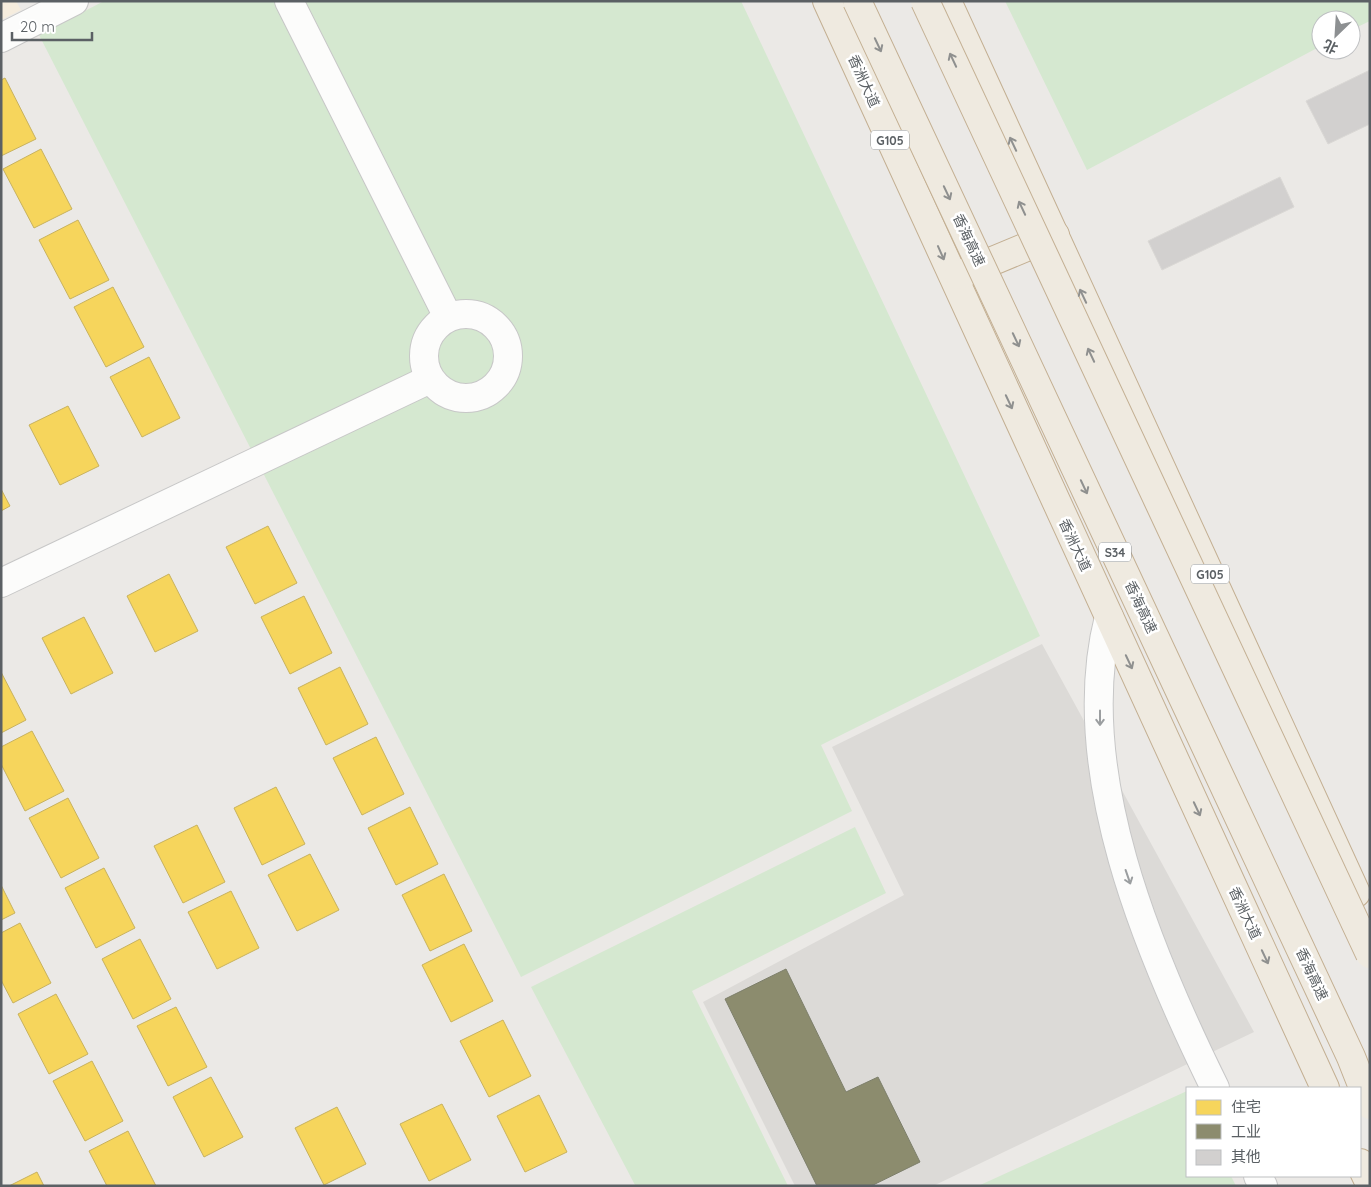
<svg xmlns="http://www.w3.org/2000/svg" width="1371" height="1187" viewBox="0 0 1371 1187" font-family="Quicksand,'Noto Sans SC',sans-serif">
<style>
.commercial{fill:#f6edde}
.industrial{fill:#dcdad7}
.green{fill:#d5e8d0}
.homes{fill:#f6d55c;stroke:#c8b25e}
.industry{fill:#8c8c6e;stroke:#7d7f6b}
.building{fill:#d2d0cf;stroke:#dad8d5}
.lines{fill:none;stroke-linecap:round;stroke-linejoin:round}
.minor-casing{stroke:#c7c7c7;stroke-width:30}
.highway-casing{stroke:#c3af92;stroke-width:30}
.minor{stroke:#fcfcfb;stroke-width:28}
.highway{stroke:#efeae0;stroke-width:28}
.highway-bridge-casing{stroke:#c3af92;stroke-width:30;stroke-linecap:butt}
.highway-bridge{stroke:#efeae0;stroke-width:28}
.oneway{stroke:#8f908f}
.oneway2{stroke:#9b9ea0}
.labels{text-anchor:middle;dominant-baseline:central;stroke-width:5;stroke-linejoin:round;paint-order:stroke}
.shield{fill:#fff;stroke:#8c9092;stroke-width:1}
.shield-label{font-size:12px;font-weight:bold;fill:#5b6064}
.street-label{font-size:14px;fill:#5b6064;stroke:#fff}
</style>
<rect width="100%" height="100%" fill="#ebe9e6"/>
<path class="commercial" d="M 1,1 L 16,1 L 21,10 L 1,20 Z"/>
<path class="industrial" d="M 1042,644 L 1254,1032 L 933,1186 L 795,1186 L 703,1002 L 904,895 L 832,747 Z"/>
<g class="green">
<path d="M 104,1 L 741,1 L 1040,636 L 821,745 L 852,811 L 521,977 L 39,35 Z"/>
<path d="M 1005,1 L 1370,1 L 1370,21 L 1351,30 L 1351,20 L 1321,20 L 1321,46 L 1087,170 Z"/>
<path d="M 855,827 L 886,893 L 692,991 L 788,1186 L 634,1186 L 635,1185 L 531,987 Z"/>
<path d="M 1187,1091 L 1187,1176 L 1231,1176 L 1236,1186 L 978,1186 Z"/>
</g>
<g class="homes">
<path d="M 5,78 L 36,139 L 1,156 L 1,80 Z"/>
<path d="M 41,149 L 72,209 L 34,228 L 3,169 Z"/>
<path d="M 78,220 L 109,280 L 70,299 L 39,240 Z"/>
<path d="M 113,287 L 144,347 L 106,367 L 74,307 Z"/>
<path d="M 149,357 L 180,418 L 142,437 L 110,377 Z"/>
<path d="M 68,406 L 99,466 L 60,485 L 29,425 Z"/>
<path d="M 1,489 L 10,506 L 1,511 Z"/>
<path d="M 268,526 L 297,583 L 255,604 L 226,547 Z"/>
<path d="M 169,574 L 198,631 L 155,652 L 127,596 Z"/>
<path d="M 304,596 L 332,653 L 290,674 L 261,617 Z"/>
<path d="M 84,617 L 113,673 L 71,694 L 42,638 Z"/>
<path d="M 340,667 L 368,724 L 326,745 L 298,688 Z"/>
<path d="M 1,672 L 26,720 L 1,733 Z"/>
<path d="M 32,731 L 64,791 L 25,811 L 1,764 L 1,747 Z"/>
<path d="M 376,737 L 404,794 L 362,815 L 333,758 Z"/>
<path d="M 276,787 L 305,844 L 262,865 L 234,808 Z"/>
<path d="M 68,798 L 99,858 L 61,878 L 29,818 Z"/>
<path d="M 410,807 L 438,864 L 396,885 L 368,828 Z"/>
<path d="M 197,825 L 225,882 L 183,903 L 154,846 Z"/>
<path d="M 310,854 L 339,910 L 297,931 L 268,875 Z"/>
<path d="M 104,868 L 135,928 L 96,948 L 65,888 Z"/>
<path d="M 444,874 L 472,931 L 430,951 L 402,895 Z"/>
<path d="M 1,885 L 15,913 L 1,920 Z"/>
<path d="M 231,891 L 259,948 L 217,969 L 188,912 Z"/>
<path d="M 20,923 L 51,983 L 13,1003 L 1,980 L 1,933 Z"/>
<path d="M 140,939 L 171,999 L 133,1019 L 102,959 Z"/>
<path d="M 464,944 L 493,1001 L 451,1022 L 422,965 Z"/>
<path d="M 56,994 L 88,1054 L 49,1074 L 18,1014 Z"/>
<path d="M 176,1007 L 207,1067 L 168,1086 L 137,1026 Z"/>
<path d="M 503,1020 L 531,1076 L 489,1097 L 460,1041 Z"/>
<path d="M 92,1061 L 123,1121 L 85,1141 L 53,1081 Z"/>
<path d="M 211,1077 L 243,1137 L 204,1157 L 173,1097 Z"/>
<path d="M 539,1095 L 567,1152 L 525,1172 L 497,1116 Z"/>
<path d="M 442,1104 L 471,1160 L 429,1181 L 400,1124 Z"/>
<path d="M 337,1107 L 366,1164 L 324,1185 L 295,1128 Z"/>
<path d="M 128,1131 L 156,1186 L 107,1186 L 89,1151 Z"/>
<path d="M 37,1172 L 44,1186 L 9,1186 Z"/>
</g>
<path class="industry" d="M 786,969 L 846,1092 L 878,1077 L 920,1162 L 871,1186 L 817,1186 L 725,999 Z"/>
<g class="building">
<path d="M 1370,70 L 1370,124 L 1328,144 L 1306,101 Z"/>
<path d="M 1280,177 L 1294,207 L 1162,270 L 1148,241 Z"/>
</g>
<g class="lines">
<defs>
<g id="minor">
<path d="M 289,1 L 448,317"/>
<path d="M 1,38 L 74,1"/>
<circle cx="466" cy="356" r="42"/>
<path d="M 1,583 L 430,379"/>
<path d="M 1109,617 C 1070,769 1149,954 1215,1088"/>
<path d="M 1258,1176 L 1263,1186"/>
</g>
<g id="highway">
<path d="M 827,1 L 1325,1088"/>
<path d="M 947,1 L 1356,893"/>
<path d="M 959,275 L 1055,235"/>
<path d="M 1360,1163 L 1370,1184"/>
</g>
</defs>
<use href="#minor" class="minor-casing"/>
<use href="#highway" class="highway-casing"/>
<use href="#minor" class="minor"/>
<use href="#highway" class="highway"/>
<defs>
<g id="highway-bridge">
<path d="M 857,1 L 1351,1057 L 1370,1105"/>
<path d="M 925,1 L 1370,954"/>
</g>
</defs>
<use href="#highway-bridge" class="highway-bridge-casing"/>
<use href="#highway-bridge" class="highway-bridge"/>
</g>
<defs><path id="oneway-shaft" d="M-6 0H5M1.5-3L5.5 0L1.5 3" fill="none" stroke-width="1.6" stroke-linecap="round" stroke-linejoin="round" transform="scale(1.25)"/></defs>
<g class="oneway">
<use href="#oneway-shaft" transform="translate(878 45) rotate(65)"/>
<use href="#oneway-shaft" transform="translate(953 60) rotate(-115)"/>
<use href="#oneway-shaft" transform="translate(1013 144) rotate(-115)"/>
<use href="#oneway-shaft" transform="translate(947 193) rotate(65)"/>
<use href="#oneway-shaft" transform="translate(1022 208) rotate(-115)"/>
<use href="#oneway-shaft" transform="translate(941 253) rotate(66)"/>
<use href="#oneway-shaft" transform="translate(1083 296) rotate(-115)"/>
<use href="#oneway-shaft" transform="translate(1016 340) rotate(65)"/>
<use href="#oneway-shaft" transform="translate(1091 355) rotate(-115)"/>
<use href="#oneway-shaft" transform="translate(1009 402) rotate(65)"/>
<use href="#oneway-shaft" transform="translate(1084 487) rotate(65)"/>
<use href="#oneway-shaft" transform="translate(1129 662) rotate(65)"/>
<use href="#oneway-shaft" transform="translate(1197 809) rotate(65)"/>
<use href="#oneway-shaft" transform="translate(1265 957) rotate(65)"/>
</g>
<g class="oneway2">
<use href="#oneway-shaft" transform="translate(1100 718) rotate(90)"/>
<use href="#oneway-shaft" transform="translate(1128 877) rotate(71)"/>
</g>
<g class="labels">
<g class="shield">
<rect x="871" y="130.5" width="38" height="19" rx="4"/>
<rect x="1099" y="542.5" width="32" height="19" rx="4"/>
<rect x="1191" y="564.5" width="38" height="19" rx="4"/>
</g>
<g class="shield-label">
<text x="890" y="140">G105</text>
<text x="1115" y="552">S34</text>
<text x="1210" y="574">G105</text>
</g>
<g class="street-label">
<text transform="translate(864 81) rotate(66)">香洲大道</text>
<text transform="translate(969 240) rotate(65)">香海高速</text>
<text transform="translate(1075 545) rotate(65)">香洲大道</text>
<text transform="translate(1141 607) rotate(65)">香海高速</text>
<text transform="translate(1245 913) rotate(65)">香洲大道</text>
<text transform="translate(1312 974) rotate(65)">香海高速</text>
</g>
</g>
<rect width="1371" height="1187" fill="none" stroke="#5b6064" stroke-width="5"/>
<rect x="1186" y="1087" width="175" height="90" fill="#ffffff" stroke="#bdbfc1"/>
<rect x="1196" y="1100" width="25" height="15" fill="#f6d55c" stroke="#bdbfc1"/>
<text x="1231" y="1112" font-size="15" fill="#5b6064">住宅</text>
<rect x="1196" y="1124" width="25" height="15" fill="#8c8c6e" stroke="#bdbfc1"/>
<text x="1231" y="1137" font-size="15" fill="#5b6064">工业</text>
<rect x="1196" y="1150" width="25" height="15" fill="#d2d0cf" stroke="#bdbfc1"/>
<text x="1231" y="1162" font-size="15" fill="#5b6064">其他</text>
<g transform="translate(1336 35) rotate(205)"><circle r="24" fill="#ffffff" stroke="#bdbfc1"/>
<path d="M0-4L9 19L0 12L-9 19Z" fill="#8d9092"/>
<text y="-8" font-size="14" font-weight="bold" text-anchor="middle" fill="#5b6064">北</text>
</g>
<path d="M12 32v8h80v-8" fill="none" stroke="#5b6064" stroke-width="2.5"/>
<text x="20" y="32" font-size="15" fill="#5b6064" stroke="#ffffff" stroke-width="4" paint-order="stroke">20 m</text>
</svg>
